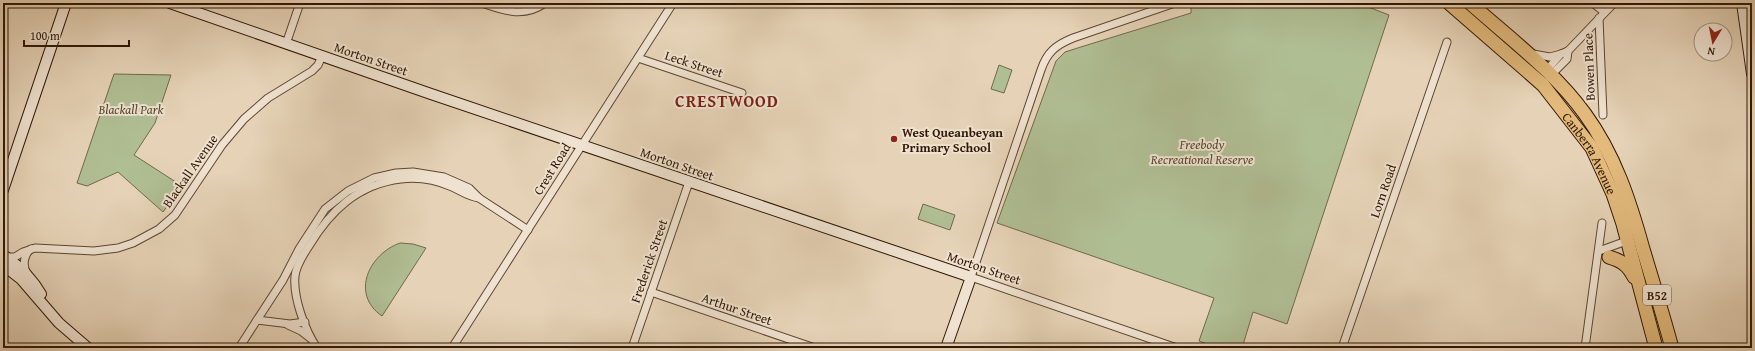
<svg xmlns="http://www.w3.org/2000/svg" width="1755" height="351" viewBox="0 0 1755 351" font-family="'Gentium Book Plus',serif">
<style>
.green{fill:#b0be93;stroke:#706a4c}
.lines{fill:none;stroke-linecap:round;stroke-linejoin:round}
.street-casing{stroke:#5e4631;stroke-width:9}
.secondary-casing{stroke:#301704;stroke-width:12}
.highway-casing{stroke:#301704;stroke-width:15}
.street{stroke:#efe2d0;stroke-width:7}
.secondary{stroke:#efe2d0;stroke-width:10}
.highway{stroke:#e3ba7c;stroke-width:13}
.poi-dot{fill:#8f2418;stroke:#efe2d0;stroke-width:1.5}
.labels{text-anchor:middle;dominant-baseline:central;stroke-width:4;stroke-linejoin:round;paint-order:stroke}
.shield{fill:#efe2d0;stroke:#695441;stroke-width:1}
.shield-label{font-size:12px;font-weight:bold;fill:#301704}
.street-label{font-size:13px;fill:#301704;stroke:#efe2d0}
.park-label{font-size:13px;font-style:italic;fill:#56492f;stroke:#efe2d0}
.poi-label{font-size:13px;font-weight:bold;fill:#301704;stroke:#efe2d0;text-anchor:start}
.district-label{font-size:17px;font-weight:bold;letter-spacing:1px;fill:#7a1f14;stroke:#efe2d0}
</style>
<rect width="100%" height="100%" fill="#e6d3b7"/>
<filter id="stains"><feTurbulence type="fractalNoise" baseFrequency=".005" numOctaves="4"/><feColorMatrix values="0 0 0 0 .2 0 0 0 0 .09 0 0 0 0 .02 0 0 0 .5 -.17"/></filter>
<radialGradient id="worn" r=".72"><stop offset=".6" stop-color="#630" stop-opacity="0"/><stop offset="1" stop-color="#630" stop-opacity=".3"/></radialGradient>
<g class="green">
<path d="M 1198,3 L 1358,3 L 1389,15 L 1287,324 L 1253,312 L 1242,348 L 1218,348 L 1199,341 L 1214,298 L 997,223 L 1056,61 L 1065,52 L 1084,46 L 1191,13 L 1191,8 Z"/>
<path d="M 999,65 L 1012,70 L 1004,93 L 991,89 Z"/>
<path d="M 114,74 L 171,75 L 155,123 L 134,155 L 182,186 L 163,212 L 118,172 L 87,186 L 77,183 Z"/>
<path d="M 923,204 L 955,215 L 950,230 L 918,219 Z"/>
<path d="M 400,243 L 413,244 L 426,248 L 382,316 C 350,294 369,254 400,243 Z"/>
</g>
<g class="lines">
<defs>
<g id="street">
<path d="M 482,3 C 505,11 524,18 545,3"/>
<path d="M 1175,3 L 1073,38 C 1056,45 1047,52 1041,70 L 971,277 L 1177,348"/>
<path d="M 1593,3 L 1604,12"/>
<path d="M 1599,18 L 1603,115"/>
<path d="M 286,44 L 300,3"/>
<path d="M 1533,54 L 1550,57 L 1561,54"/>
<path d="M 638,58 L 742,93"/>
<path d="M 1545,72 L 1561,54 L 1568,51 L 1614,3"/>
<path d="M 1549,77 L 1567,59 L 1568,51"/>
<path d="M 1599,251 L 1629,240"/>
<path d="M 6,257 L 15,257 L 23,252 L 35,248 L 94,251 L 118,248 L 133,243 L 159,229 L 175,215 L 222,145 L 244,119 L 268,98 L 312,71 L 318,65 L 322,56"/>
<path d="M 27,273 C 22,266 24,254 31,249"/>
<path d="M 651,292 L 815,348"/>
<path d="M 257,320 L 283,280 L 299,249 L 325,209 L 348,191 L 374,178 L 396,173 L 413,172 L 444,177 L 469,188 L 479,198 L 528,230"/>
<path d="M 288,325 L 301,331 L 310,338"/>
<path d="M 239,348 L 257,320 L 290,324 L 305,322"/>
<path d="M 317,348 C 305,330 293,298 295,276 C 296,266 303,255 309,246 C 330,211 358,184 401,179 C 418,177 436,180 452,187 C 461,191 469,197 479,198"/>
<path d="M 452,348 L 673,3"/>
<path d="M 632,348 L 689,182"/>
<path d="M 1342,348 L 1447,42"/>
<path d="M 1585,348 L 1602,223"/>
</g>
<g id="secondary">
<path d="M 170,3 L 431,94 L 971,277 L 946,348"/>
<path d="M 1742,3 L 1752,74"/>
<path d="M 3,190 L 66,3"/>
<path d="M 3,255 C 20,266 31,277 41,294"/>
<path d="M 3,265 L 21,279 L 59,323 L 88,348"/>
</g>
<g id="highway">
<path id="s1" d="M 1449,3 L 1543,85 L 1592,148 L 1613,194 L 1623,224 L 1656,348"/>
<path d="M 1470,3 C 1509,38 1554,71 1585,114 C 1615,155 1630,202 1643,249 C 1653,282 1663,315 1672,348"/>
<path d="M 1609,257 C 1622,261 1628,265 1634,277"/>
</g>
</defs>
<use href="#street" class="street-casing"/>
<use href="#secondary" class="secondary-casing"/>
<use href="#highway" class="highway-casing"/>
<use href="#street" class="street"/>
<use href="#secondary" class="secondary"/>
<use href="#highway" class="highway"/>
</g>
<circle class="poi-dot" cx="894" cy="139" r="4"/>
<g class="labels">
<rect class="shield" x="1643" y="285" width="28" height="20" rx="3"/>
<g class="shield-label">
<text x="1657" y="295">B52</text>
</g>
<g class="street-label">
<text transform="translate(371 59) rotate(19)">Morton Street</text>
<text transform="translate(694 64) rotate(18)">Leck Street</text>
<text transform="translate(1589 67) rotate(-92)">Bowen Place</text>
<text stroke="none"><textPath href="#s1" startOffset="208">Canberra Avenue</textPath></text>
<text transform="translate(677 164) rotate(19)">Morton Street</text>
<text transform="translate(552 169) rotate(-58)">Crest Road</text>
<text transform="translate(190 171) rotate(-55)">Blackall Avenue</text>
<text transform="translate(1383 191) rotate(-71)">Lorn Road</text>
<text transform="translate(649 261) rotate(-71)">Frederick Street</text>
<text transform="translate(984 268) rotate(19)">Morton Street</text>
<text transform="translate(737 309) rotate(19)">Arthur Street</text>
</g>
<g class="park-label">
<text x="131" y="109">Blackall Park</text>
<text x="1202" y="144">Freebody<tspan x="1202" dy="15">Recreational Reserve</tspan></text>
</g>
<g class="poi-label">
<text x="902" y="132">West Queanbeyan<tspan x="902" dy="15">Primary School</tspan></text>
</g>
<g class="district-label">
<text x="727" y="100">CRESTWOOD</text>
</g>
</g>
<rect width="1755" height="351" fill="none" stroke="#e6d3b7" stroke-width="16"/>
<rect x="4" y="4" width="1747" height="343" fill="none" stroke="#301704" stroke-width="2"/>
<rect x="8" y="8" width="1739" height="335" fill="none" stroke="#301704"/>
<g transform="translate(1713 42) rotate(190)"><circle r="19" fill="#efe2d0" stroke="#a3917e"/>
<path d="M0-3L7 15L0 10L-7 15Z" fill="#8f2418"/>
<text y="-6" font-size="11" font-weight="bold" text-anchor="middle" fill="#301704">N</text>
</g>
<path d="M24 40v6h105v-6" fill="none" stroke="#301704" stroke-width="2"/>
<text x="30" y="40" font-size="12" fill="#301704" stroke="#efe2d0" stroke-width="3" paint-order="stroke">100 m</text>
<rect width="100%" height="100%" filter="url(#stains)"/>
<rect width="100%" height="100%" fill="url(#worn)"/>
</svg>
